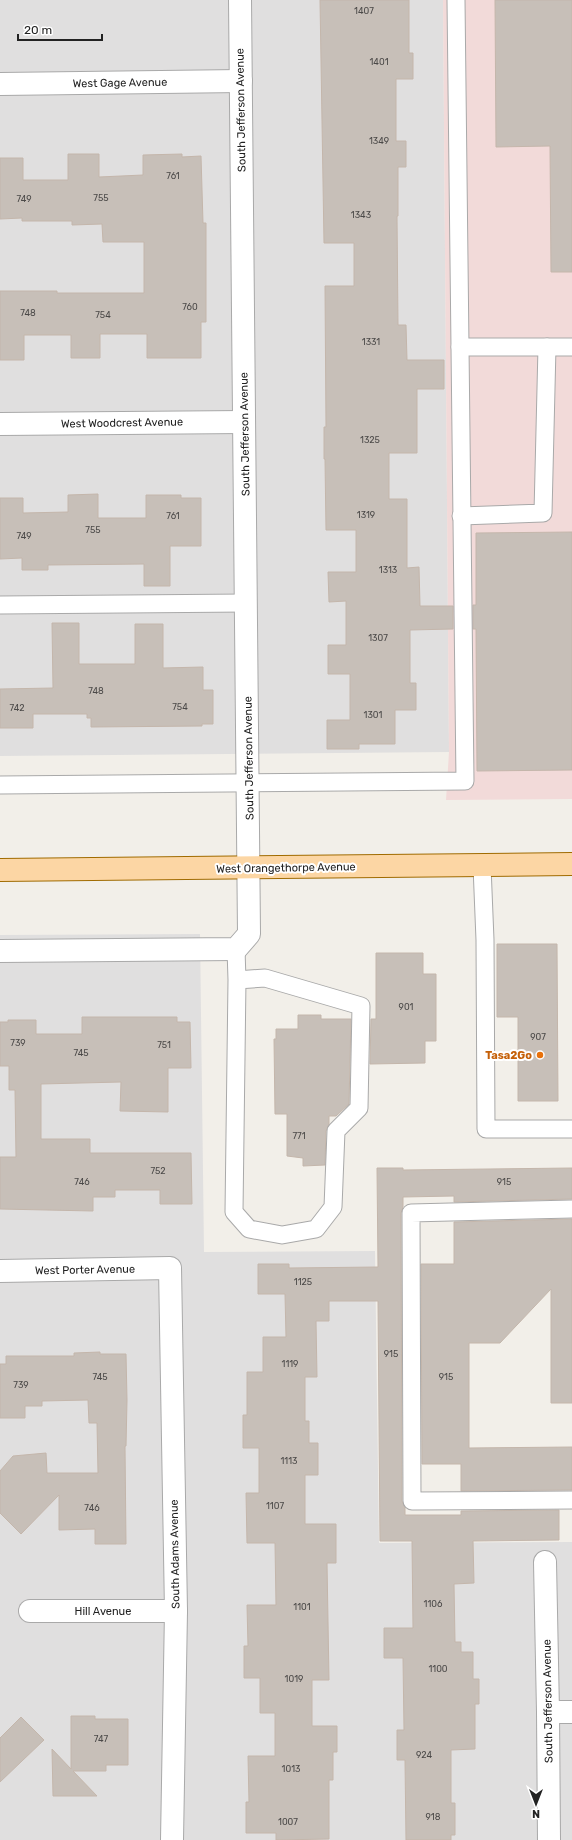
<svg xmlns="http://www.w3.org/2000/svg" width="572" height="1840" viewBox="0 0 572 1840" font-family="Rubik,sans-serif">
<style>
.residential{fill:#e0dfdf}
.commercial{fill:#f2dad9}
.building{fill:#c7bfb8;stroke:#c4b6ab}
.lines{fill:none;stroke-linecap:round;stroke-linejoin:round}
.service-casing{stroke:#a9a9a9;stroke-width:19}
.minor-casing{stroke:#a9a9a9;stroke-width:24}
.primary-casing{stroke:#a06b00;stroke-width:24}
.service{stroke:#fff;stroke-width:17}
.minor{stroke:#fff;stroke-width:22}
.primary{stroke:#fcd6a4;stroke-width:22}
.food-dot{fill:#e8710a;stroke:#fff;stroke-width:1.5}
.labels{text-anchor:middle;dominant-baseline:central;stroke-width:4;stroke-linejoin:round;paint-order:stroke}
.number-label{font-size:9px;fill:#4b4948}
.street-label{font-size:11px;fill:#222;stroke:#fff}
.food-label{font-size:11px;font-weight:bold;fill:#c56008;stroke:#fff;text-anchor:end}
</style>
<rect width="100%" height="100%" fill="#f2efe9"/>
<g class="residential">
<path d="M 0,0 L 443,0 L 449,752 L 0,756 Z"/>
<path d="M 200,934 L 204,1252 L 375,1251 L 379,1543 L 572,1542 L 572,1840 L 0,1840 L 0,935 Z"/>
</g>
<path class="commercial" d="M 443,0 L 572,0 L 572,799 L 446,800 L 449,752 Z"/>
<g class="building">
<path d="M 320,0 L 409,0 L 409,53 L 413,53 L 413,79 L 396,79 L 396,141 L 406,141 L 406,167 L 398,167 L 398,216 L 397,216 L 398,325 L 406,325 L 407,360 L 444,360 L 444,389 L 417,389 L 417,453 L 389,453 L 389,499 L 407,499 L 407,568 L 419,567 L 420,606 L 453,606 L 453,629 L 410,630 L 410,683 L 416,683 L 416,710 L 395,710 L 395,744 L 359,744 L 359,749 L 327,749 L 327,720 L 350,720 L 350,674 L 328,674 L 328,645 L 346,645 L 346,601 L 329,602 L 328,572 L 356,572 L 356,530 L 326,530 L 325,459 L 324,459 L 324,427 L 326,427 L 325,286 L 354,286 L 354,243 L 324,243 Z"/>
<path d="M 495,0 L 572,0 L 572,272 L 551,272 L 550,146 L 496,147 Z"/>
<path d="M 68,154 L 99,154 L 99,177 L 143,175 L 143,155 L 182,154 L 182,157 L 201,156 L 203,223 L 206,223 L 206,322 L 201,322 L 201,358 L 147,358 L 147,334 L 100,334 L 100,358 L 71,358 L 71,335 L 24,335 L 24,360 L 0,360 L 0,291 L 57,291 L 57,293 L 144,293 L 144,242 L 103,242 L 102,224 L 72,225 L 72,221 L 22,221 L 22,218 L 0,219 L 0,158 L 23,158 L 23,180 L 68,180 Z"/>
<path d="M 98,494 L 98,518 L 146,518 L 146,495 L 181,495 L 181,498 L 201,498 L 201,546 L 170,546 L 170,586 L 144,586 L 144,564 L 48,565 L 48,570 L 22,570 L 22,558 L 0,559 L 0,498 L 23,498 L 23,513 L 68,512 L 68,495 Z"/>
<path d="M 572,532 L 572,770 L 477,771 L 476,629 L 473,629 L 473,605 L 476,605 L 476,533 Z"/>
<path d="M 52,623 L 79,623 L 79,664 L 135,664 L 135,624 L 163,624 L 163,668 L 203,667 L 203,690 L 213,690 L 213,724 L 202,724 L 202,726 L 91,727 L 91,718 L 87,718 L 87,714 L 33,714 L 33,728 L 0,728 L 0,689 L 53,688 Z"/>
<path d="M 497,944 L 557,944 L 558,1101 L 518,1101 L 518,1017 L 497,1017 Z"/>
<path d="M 376,953 L 423,953 L 423,974 L 436,974 L 436,1041 L 425,1041 L 425,1063 L 370,1064 L 371,1019 L 376,1019 Z"/>
<path d="M 298,1015 L 321,1015 L 321,1019 L 351,1019 L 349,1104 L 336,1116 L 329,1116 L 329,1124 L 326,1131 L 325,1165 L 303,1166 L 303,1158 L 287,1156 L 287,1114 L 275,1114 L 274,1039 L 276,1039 L 276,1029 L 298,1029 Z"/>
<path d="M 82,1017 L 177,1017 L 177,1022 L 190,1022 L 191,1068 L 168,1068 L 168,1112 L 120,1111 L 121,1082 L 41,1084 L 41,1139 L 90,1139 L 90,1153 L 191,1153 L 192,1204 L 160,1204 L 160,1190 L 115,1190 L 115,1197 L 93,1197 L 93,1211 L 0,1209 L 0,1157 L 16,1157 L 15,1090 L 9,1090 L 9,1066 L 0,1066 L 0,1022 L 8,1022 L 8,1020 L 36,1020 L 36,1034 L 82,1034 Z"/>
<path d="M 377,1168 L 403,1168 L 403,1170 L 572,1168 L 572,1199 L 454,1202 L 454,1196 L 403,1197 L 403,1207 L 401,1213 L 402,1501 L 405,1508 L 405,1515 L 461,1515 L 461,1511 L 559,1510 L 559,1540 L 473,1541 L 474,1583 L 454,1584 L 455,1642 L 461,1642 L 461,1652 L 473,1652 L 473,1679 L 479,1679 L 479,1704 L 475,1704 L 475,1749 L 451,1750 L 451,1803 L 455,1803 L 455,1835 L 451,1835 L 451,1840 L 406,1840 L 405,1760 L 397,1760 L 397,1730 L 404,1730 L 403,1658 L 384,1658 L 384,1628 L 413,1628 L 412,1541 L 380,1541 L 378,1301 L 329,1301 L 329,1321 L 316,1321 L 317,1377 L 305,1377 L 305,1421 L 309,1421 L 309,1443 L 318,1443 L 318,1475 L 305,1475 L 305,1524 L 336,1524 L 336,1563 L 327,1563 L 329,1680 L 312,1680 L 312,1726 L 337,1726 L 337,1752 L 333,1752 L 333,1780 L 329,1780 L 329,1839 L 276,1840 L 276,1833 L 246,1833 L 246,1802 L 249,1802 L 248,1756 L 275,1756 L 275,1713 L 260,1713 L 260,1678 L 244,1678 L 244,1646 L 248,1646 L 247,1605 L 276,1605 L 275,1543 L 247,1543 L 246,1493 L 259,1493 L 259,1448 L 243,1448 L 243,1415 L 247,1415 L 247,1372 L 263,1372 L 263,1337 L 286,1337 L 285,1294 L 258,1294 L 258,1264 L 289,1264 L 289,1268 L 378,1267 Z"/>
<path d="M 572,1219 L 572,1403 L 551,1403 L 551,1289 L 500,1343 L 469,1343 L 469,1448 L 572,1447 L 572,1490 L 461,1491 L 461,1464 L 422,1464 L 421,1264 L 454,1264 L 454,1222 Z"/>
<path d="M 100,1352 L 100,1354 L 126,1354 L 127,1400 L 126,1446 L 125,1446 L 126,1544 L 95,1544 L 95,1529 L 59,1530 L 59,1495 L 21,1534 L 0,1513 L 0,1471 L 13,1456 L 46,1453 L 47,1473 L 98,1473 L 97,1423 L 89,1423 L 88,1400 L 42,1401 L 42,1406 L 25,1406 L 25,1418 L 0,1418 L 0,1364 L 6,1364 L 6,1356 L 74,1356 L 74,1353 Z"/>
<path d="M 71,1716 L 95,1716 L 95,1719 L 128,1719 L 128,1765 L 106,1765 L 106,1771 L 73,1771 L 97,1796 L 53,1796 L 52,1749 L 71,1769 Z"/>
<path d="M 21,1717 L 44,1740 L 0,1782 L 0,1738 Z"/>
</g>
<g class="lines">
<defs>
<g id="service">
<path d="M 460,347 L 572,347"/>
<path d="M 461,516 L 543,513 L 547,347"/>
<path d="M 0,605 L 247,603"/>
<path d="M 0,785 L 465,781 L 456,0"/>
<path d="M 482,866 L 485,940 L 486,1129 L 572,1129"/>
<path d="M 236,949 L 237,980 L 234,1212 L 249,1229 L 282,1235 L 316,1229 L 333,1207 L 336,1131 L 359,1108 L 361,1006 L 265,978 L 237,980"/>
<path d="M 572,1209 L 411,1213 L 412,1501 L 572,1500"/>
</g>
<g id="minor">
<path d="M 0,84 L 241,81"/>
<path d="M 0,424 L 244,422"/>
<path d="M 0,951 L 236,949 L 249,934 L 240,0"/>
<path d="M 0,1271 L 170,1268 L 176,1611 L 172,1840"/>
<path d="M 545,1562 L 548,1712 L 549,1840"/>
<path d="M 30,1611 L 176,1611"/>
<path d="M 548,1712 L 572,1712"/>
</g>
<path id="primary" d="M 0,870 L 572,864"/>
</defs>
<use href="#service" class="service-casing"/>
<use href="#minor" class="minor-casing"/>
<use href="#primary" class="primary-casing"/>
<use href="#service" class="service"/>
<use href="#minor" class="minor"/>
<use href="#primary" class="primary"/>
</g>
<circle class="food-dot" cx="540" cy="1055" r="4"/>
<g class="labels">
<g class="number-label">
<text x="364" y="11">1407</text>
<text x="379" y="62">1401</text>
<text x="379" y="141">1349</text>
<text x="173" y="176">761</text>
<text x="101" y="198">755</text>
<text x="24" y="199">749</text>
<text x="361" y="215">1343</text>
<text x="190" y="307">760</text>
<text x="28" y="313">748</text>
<text x="103" y="315">754</text>
<text x="371" y="342">1331</text>
<text x="370" y="440">1325</text>
<text x="366" y="515">1319</text>
<text x="173" y="516">761</text>
<text x="93" y="530">755</text>
<text x="24" y="536">749</text>
<text x="388" y="570">1313</text>
<text x="378" y="638">1307</text>
<text x="96" y="691">748</text>
<text x="180" y="707">754</text>
<text x="17" y="708">742</text>
<text x="373" y="715">1301</text>
<text x="406" y="1007">901</text>
<text x="538" y="1037">907</text>
<text x="18" y="1043">739</text>
<text x="164" y="1045">751</text>
<text x="81" y="1053">745</text>
<text x="299" y="1136">771</text>
<text x="158" y="1171">752</text>
<text x="82" y="1182">746</text>
<text x="504" y="1182">915</text>
<text x="303" y="1282">1125</text>
<text x="391" y="1354">915</text>
<text x="290" y="1364">1119</text>
<text x="100" y="1377">745</text>
<text x="446" y="1377">915</text>
<text x="21" y="1385">739</text>
<text x="289" y="1461">1113</text>
<text x="275" y="1506">1107</text>
<text x="92" y="1508">746</text>
<text x="433" y="1604">1106</text>
<text x="302" y="1607">1101</text>
<text x="438" y="1669">1100</text>
<text x="294" y="1679">1019</text>
<text x="101" y="1739">747</text>
<text x="424" y="1755">924</text>
<text x="291" y="1769">1013</text>
<text x="433" y="1817">918</text>
<text x="288" y="1822">1007</text>
</g>
<g class="street-label">
<text transform="translate(120 83) rotate(-1)">West Gage Avenue</text>
<text transform="translate(241 110) rotate(-91)">South Jefferson Avenue</text>
<text transform="translate(122 423) rotate(-1)">West Woodcrest Avenue</text>
<text transform="translate(245 434) rotate(-91)">South Jefferson Avenue</text>
<text transform="translate(249 758) rotate(-91)">South Jefferson Avenue</text>
<text transform="translate(286 868) rotate(-1)">West Orangethorpe Avenue</text>
<text transform="translate(85 1270) rotate(-1)">West Porter Avenue</text>
<text transform="translate(175 1554) rotate(-91)">South Adams Avenue</text>
<text x="103" y="1611">Hill Avenue</text>
<text transform="translate(548 1701) rotate(-91)">South Jefferson Avenue</text>
</g>
<g class="food-label">
<text x="532" y="1055">Tasa2Go</text>
</g>
</g>
<g transform="translate(536 1804) rotate(180)" stroke="#ffffff" stroke-width="3" paint-order="stroke">
<path d="M0-3L7 15L0 10L-7 15Z" fill="#222222"/>
<text y="-6" font-size="11" font-weight="bold" text-anchor="middle" fill="#222222">N</text>
</g>
<path d="M18 34v6h84v-6" fill="none" stroke="#222222" stroke-width="2"/>
<text x="24" y="34" font-size="12" fill="#222222" stroke="#ffffff" stroke-width="3" paint-order="stroke">20 m</text>
</svg>
